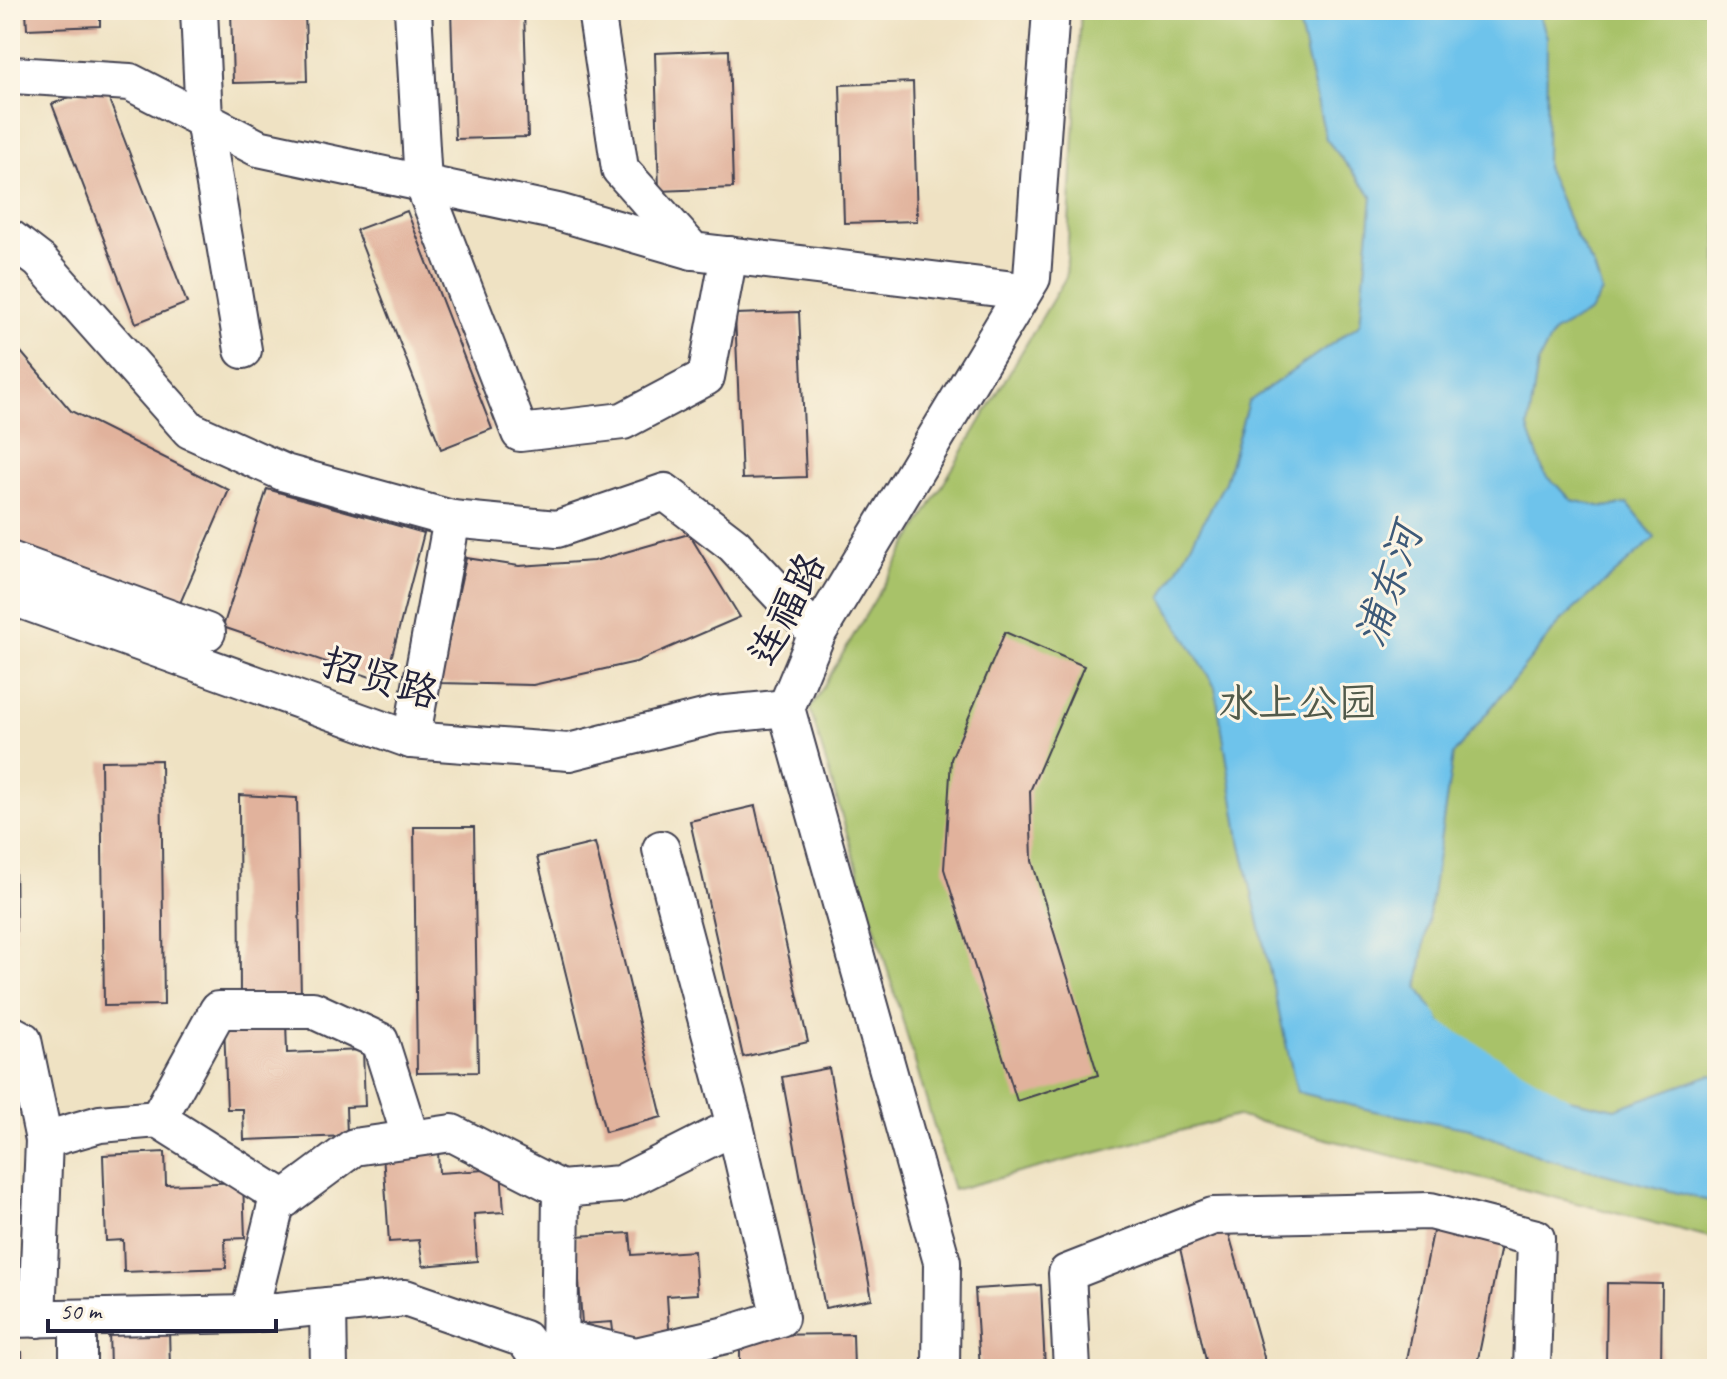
<svg xmlns="http://www.w3.org/2000/svg" width="1727" height="1379" viewBox="0 0 1727 1379" font-family="Caveat,'LXGW WenKai TC',sans-serif">
<style>
.green{fill:#a8c269;stroke:#657252;stroke-width:2}
.water{fill:#6ec3eb;stroke:#487293;stroke-width:2}
.lines{fill:none;stroke-linecap:round;stroke-linejoin:round}
.river{stroke:#6ec3eb;stroke-width:54}
.building{fill:#e1b29c}
.minor-casing{stroke:#413f4f;stroke-width:40}
.minor{stroke:#fff;stroke-width:36}
.labels{text-anchor:middle;dominant-baseline:central;stroke-width:6;stroke-linejoin:round;paint-order:stroke}
.street-label{font-size:40px;fill:#22223b;stroke:#fcf5e5}
.park-label{font-size:40px;fill:#515a4b;stroke:#fcf5e5}
.water-label{font-size:42px;font-style:italic;fill:#3d5a79;stroke:#fcf5e5}
</style>
<rect width="100%" height="100%" fill="#fcf5e5"/>
<filter id="ink" filterUnits="userSpaceOnUse"><feTurbulence type="fractalNoise" baseFrequency=".0125" numOctaves="2"/><feDisplacementMap in="SourceGraphic" scale="16" xChannelSelector="R" yChannelSelector="G"/><feConvolveMatrix kernelMatrix="1 2 1 2 8 2 1 2 1" color-interpolation-filters="sRGB"/></filter>
<filter id="wash" filterUnits="userSpaceOnUse"><feTurbulence type="fractalNoise" baseFrequency=".006" numOctaves="4" result="noise"/><feDisplacementMap in="SourceGraphic" scale="32" xChannelSelector="R" yChannelSelector="G"/><feGaussianBlur stdDeviation="1.8" result="paint"/><feColorMatrix in="noise" values="0 0 0 0 0 0 0 0 0 0 0 0 0 0 0 0 0 1.4 0 .05"/><feComposite in="paint" operator="in"/></filter>
<g filter="url(#wash)">
<rect width="100%" height="100%" fill="#efe2c3"/>
<path class="green" d="M 1081,10 L 1717,10 L 1717,1239 L 1237,1116 L 953,1190 L 810,709 L 1066,277 Z"/>
<path class="water" d="M 1296,10 L 1538,10 L 1547,37 L 1546,167 L 1574,232 L 1594,267 L 1602,292 L 1590,312 L 1554,332 L 1538,363 L 1528,428 L 1544,473 L 1572,500 L 1603,507 L 1628,504 L 1655,538 L 1562,620 L 1453,755 L 1418,987 L 1476,1079 L 1615,1109 L 1710,1075 L 1717,1076 L 1717,1203 L 1547,1159 L 1470,1129 L 1374,1111 L 1297,1092 L 1240,840 L 1215,687 L 1162,598 L 1225,482 L 1248,402 L 1360,324 L 1372,196 L 1326,139 Z"/>
<g class="lines">
<path class="river" d="M 1414,1029 L 1418,1040 L 1551,1119"/>
</g>
<g id="blocks">
<g class="building">
<path d="M 26,10 L 100,10 L 100,26 L 27,29 Z"/>
<path d="M 231,10 L 305,10 L 307,81 L 233,83 Z"/>
<path d="M 451,10 L 524,10 L 528,137 L 455,139 Z"/>
<path d="M 729,50 L 733,188 L 659,191 L 655,53 Z"/>
<path d="M 913,82 L 917,221 L 844,223 L 840,85 Z"/>
<path d="M 103,84 L 187,303 L 136,323 L 52,104 Z"/>
<path d="M 407,211 L 492,429 L 441,449 L 356,230 Z"/>
<path d="M 799,312 L 806,477 L 742,479 L 735,314 Z"/>
<path d="M 10,339 L 71,411 L 229,490 L 178,608 L 124,590 L 10,542 Z"/>
<path d="M 267,489 L 424,533 L 385,682 L 223,627 Z"/>
<path d="M 689,534 L 740,617 L 636,662 L 533,685 L 439,683 L 466,558 L 519,566 L 594,561 Z"/>
<path d="M 1005,632 L 1084,666 L 1030,791 L 1032,861 L 1098,1075 L 1017,1101 L 944,869 L 951,759 Z"/>
<path d="M 10,693 L 13,693 L 16,939 L 10,939 Z"/>
<path d="M 161,760 L 164,1005 L 104,1006 L 101,761 Z"/>
<path d="M 239,795 L 297,798 L 301,997 L 240,998 Z"/>
<path d="M 755,806 L 808,1042 L 743,1057 L 690,821 Z"/>
<path d="M 414,827 L 474,827 L 478,1072 L 417,1073 Z"/>
<path d="M 595,843 L 662,1117 L 605,1132 L 537,857 Z"/>
<path d="M 286,1021 L 287,1053 L 363,1050 L 365,1106 L 346,1107 L 347,1136 L 244,1140 L 243,1109 L 227,1109 L 224,1023 Z"/>
<path d="M 829,1068 L 872,1299 L 825,1308 L 782,1077 Z"/>
<path d="M 438,1150 L 439,1173 L 501,1169 L 504,1212 L 474,1214 L 477,1261 L 423,1266 L 419,1240 L 389,1242 L 383,1154 Z"/>
<path d="M 165,1152 L 166,1185 L 243,1182 L 245,1238 L 225,1239 L 226,1268 L 124,1272 L 123,1240 L 106,1241 L 103,1155 Z"/>
<path d="M 1435,1222 L 1503,1236 L 1476,1369 L 1405,1369 Z"/>
<path d="M 1227,1227 L 1264,1357 L 1264,1369 L 1208,1369 L 1176,1231 Z"/>
<path d="M 630,1233 L 632,1255 L 694,1251 L 697,1294 L 667,1296 L 670,1344 L 615,1348 L 612,1322 L 582,1324 L 576,1236 Z"/>
<path d="M 1607,1283 L 1662,1284 L 1661,1369 L 1606,1369 Z"/>
<path d="M 1041,1285 L 1045,1369 L 980,1369 L 975,1289 Z"/>
<path d="M 169,1329 L 170,1369 L 110,1369 L 109,1330 Z"/>
<path d="M 853,1334 L 854,1369 L 740,1369 L 740,1335 Z"/>
<rect x="10" y="1352" width="12" height="17"/>
</g>
</g>
</g>
<g filter="url(#ink)">
<use href="#blocks" fill-opacity="0" stroke="#413f4f" stroke-width="2"/>
<g class="lines">
<defs>
<g id="minor">
<path d="M 199,10 L 204,120 L 243,350"/>
<path d="M 413,10 L 423,183 L 520,433 L 623,421 L 706,377 L 729,255"/>
<path d="M 596,10 L 620,169 L 693,251 L 1023,291"/>
<path d="M 10,73 L 13,75 L 130,82 L 258,148 L 558,212 L 693,251"/>
<path d="M 10,238 L 40,261 L 190,430 L 285,473 L 452,519 L 557,529 L 665,492 L 734,545 L 817,634"/>
<path d="M 10,560 L 207,632"/>
<path d="M 10,596 L 411,740 L 569,752 L 716,715 L 786,708"/>
<path d="M 411,740 L 452,519"/>
<path d="M 661,849 L 735,1126"/>
<path d="M 10,1033 L 23,1040 L 44,1140"/>
<path d="M 158,1119 L 218,1010 L 313,1010 L 380,1041 L 411,1139"/>
<path d="M 328,1306 L 329,1369"/>
<path d="M 249,1314 L 276,1205 L 354,1147 L 452,1133 L 561,1189 L 620,1184 L 735,1126 L 780,1318 L 726,1335 L 636,1356 L 559,1338"/>
<path d="M 10,1319 L 249,1314 L 405,1298 L 524,1339 L 546,1369"/>
<path d="M 37,1319 L 44,1140 L 100,1124 L 158,1119 L 285,1199"/>
<path d="M 559,1363 L 561,1189"/>
<path d="M 78,1369 L 78,1318"/>
<path d="M 941,1369 L 942,1262 L 786,708 L 817,634 L 1032,278 L 1051,10"/>
<path d="M 1072,1369 L 1067,1273 L 1213,1216 L 1430,1211 L 1536,1238 L 1532,1369"/>
</g>
</defs>
<use href="#minor" class="minor-casing"/>
<use href="#minor" class="minor"/>
</g>
</g>
<g class="labels">
<g class="street-label">
<text transform="translate(787 609) rotate(-63)">连福路</text>
<text transform="translate(380 678) rotate(17)">招贤路</text>
</g>
<g class="park-label">
<text x="1298" y="703">水上公园</text>
</g>
<g class="water-label">
<text transform="translate(1389 585) rotate(-71)">浦东河</text>
</g>
</g>
<rect width="1727" height="1379" fill="none" stroke="#fcf5e5" stroke-width="40"/>
<path d="M48 1319v12h228v-12" fill="none" stroke="#22223b" stroke-width="4"/>
<text x="60" y="1319" font-size="24" fill="#22223b" stroke="#fcf5e5" stroke-width="6" paint-order="stroke">50 m</text>
</svg>
